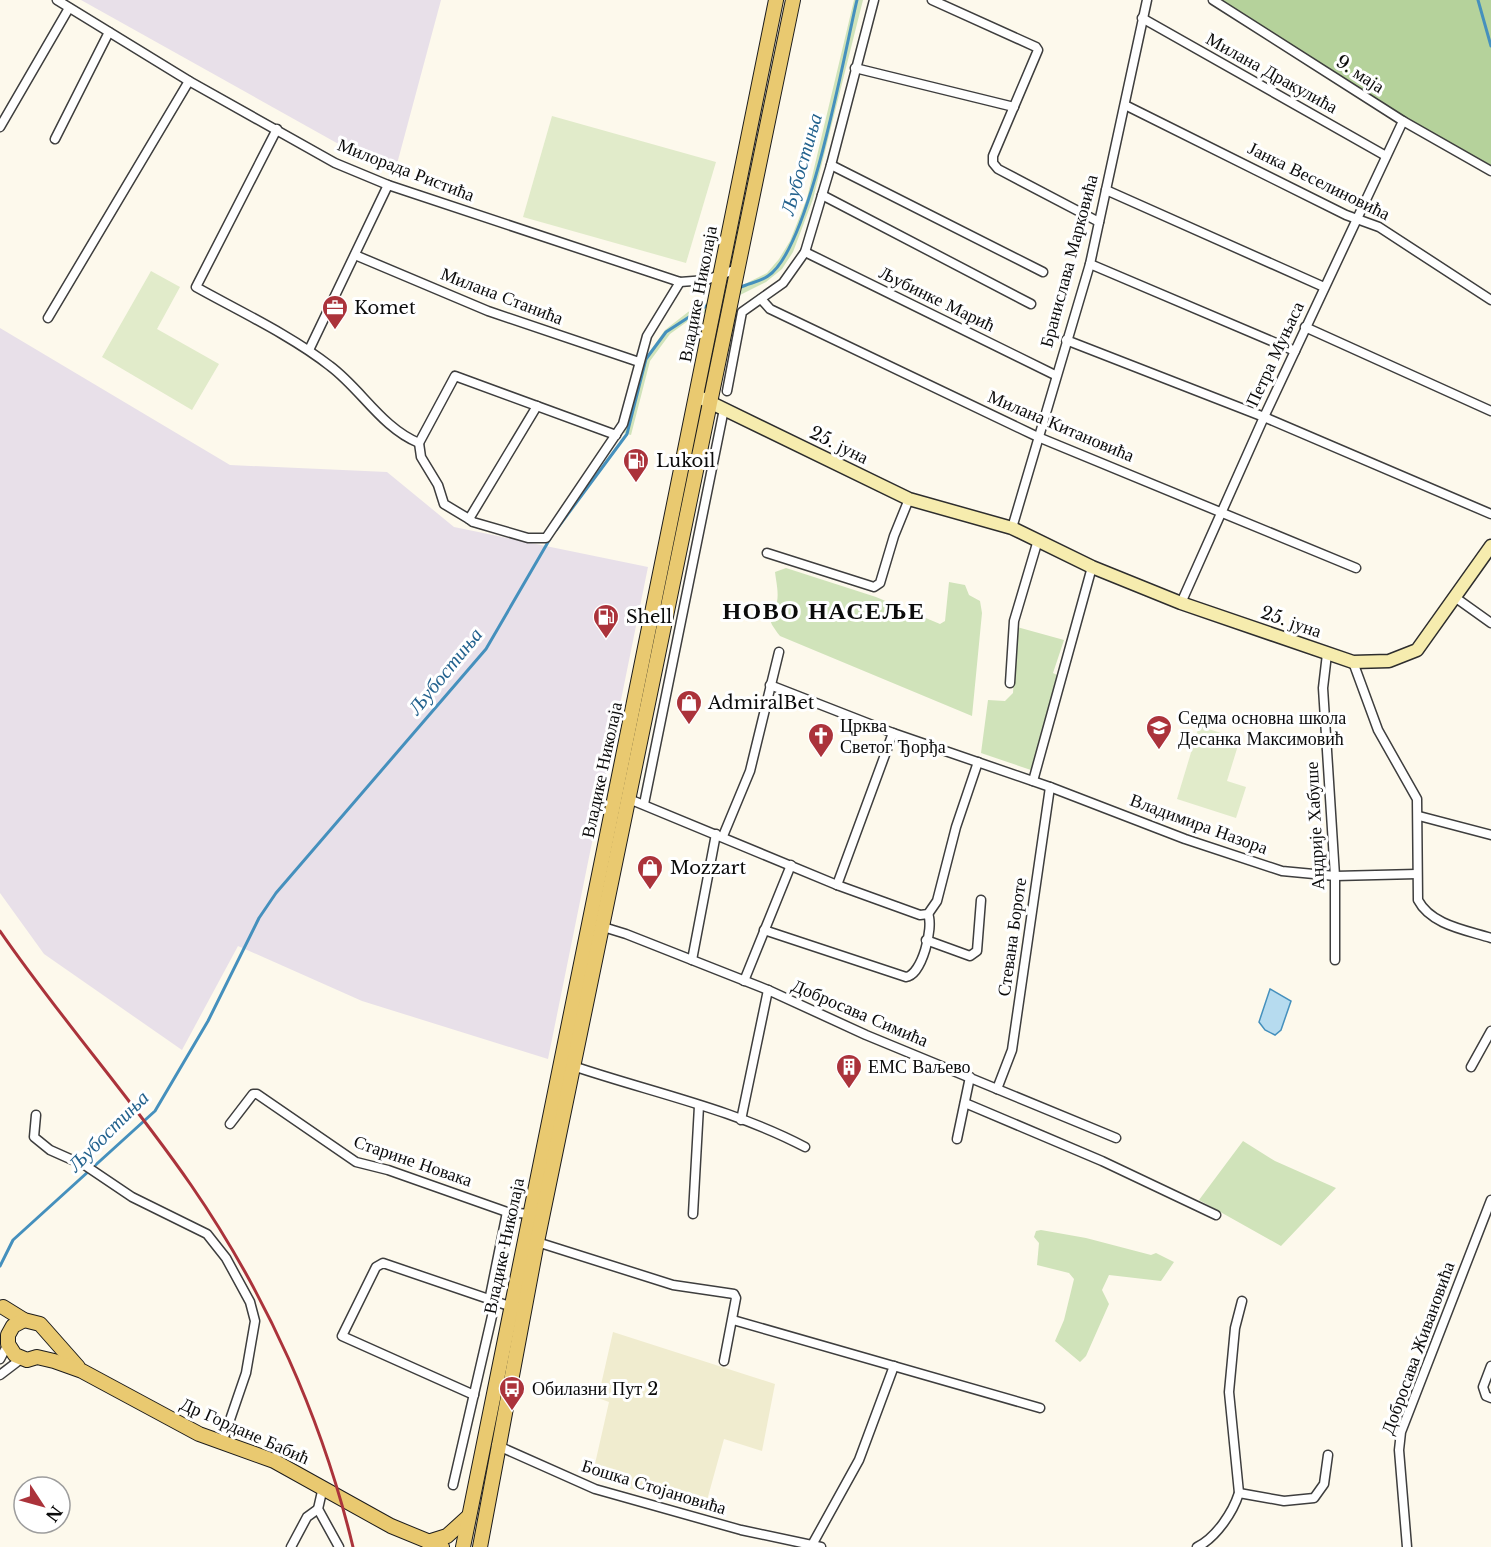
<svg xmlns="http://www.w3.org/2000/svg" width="1491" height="1547" viewBox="0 0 1491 1547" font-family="'Libre Baskerville',serif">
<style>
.industrial{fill:#e8e0e9}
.farmland{fill:#f0eccf}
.green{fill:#d0e3ba}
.forest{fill:#b5d29b}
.pitch{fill:#e1ebca}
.water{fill:#b6dbef;stroke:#4590bd;stroke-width:1.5}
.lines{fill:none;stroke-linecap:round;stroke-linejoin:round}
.stream{stroke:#4590bd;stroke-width:3}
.street-casing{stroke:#3e3e3e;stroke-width:11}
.secondary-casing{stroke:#2d2d2d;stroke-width:15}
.primary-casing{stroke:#1c1c1c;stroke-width:16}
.street{stroke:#fff;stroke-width:8}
.secondary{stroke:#f6ecae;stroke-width:12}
.primary{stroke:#e9c970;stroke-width:14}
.rail{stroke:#ab333b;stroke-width:3}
.labels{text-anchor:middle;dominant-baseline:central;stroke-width:6;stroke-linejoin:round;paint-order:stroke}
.street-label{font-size:18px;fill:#0b0b0b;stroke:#fff}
.poi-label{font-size:18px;fill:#0b0b0b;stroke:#fff;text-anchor:start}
.water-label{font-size:20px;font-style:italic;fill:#23628e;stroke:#fff}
.district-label{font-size:24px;font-weight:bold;letter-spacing:1.5px;fill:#0b0b0b;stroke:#fff}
</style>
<rect width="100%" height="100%" fill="#fdf9ec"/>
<g class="industrial">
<path d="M 81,0 L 441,0 L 394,175 Z"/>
<path d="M 0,328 L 230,465 L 387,472 L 454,527 L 648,567 L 548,1059 L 362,1001 L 238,946 L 182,1050 L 44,954 L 0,893 Z"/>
</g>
<path class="farmland" d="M 613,1332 L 775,1384 L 762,1451 L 724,1439 L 704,1511 L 592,1477 L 609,1402 L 598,1398 Z"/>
<g class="green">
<path d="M 854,0 L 863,0 L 813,199 L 793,252 L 782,269 L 766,282 L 688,321 L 670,334 L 650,361 L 631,435 L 624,433 L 645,358 L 665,330 L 688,312 L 767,273 L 779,259 L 790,241 L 807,198 Z"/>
<path d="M 786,568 L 876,597 L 940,624 L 945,621 L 949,582 L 965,585 L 969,595 L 980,601 L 982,613 L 972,716 L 780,636 C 764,615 772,622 777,602 C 779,593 776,581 775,572 Z"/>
<path d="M 1017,627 L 1064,640 L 1053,673 L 1057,675 L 1031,770 L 981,753 L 988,700 L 1005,701 L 1013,693 Z"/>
<path d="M 1243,1141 L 1275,1161 L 1336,1188 L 1281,1246 L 1199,1200 Z"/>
<path d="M 1041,1230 L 1086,1238 L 1151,1255 L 1156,1253 L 1174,1262 L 1161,1281 L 1109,1275 L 1102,1290 L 1109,1304 L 1086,1356 L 1080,1362 L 1055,1341 L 1064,1320 L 1074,1279 L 1069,1273 L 1037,1265 L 1039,1243 L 1034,1237 L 1036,1231 Z"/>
</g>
<path class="forest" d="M 1213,0 L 1491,0 L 1491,165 L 1403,121 Z"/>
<g class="pitch">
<path d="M 552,116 L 716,162 L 686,263 L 523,217 Z"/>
<path d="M 151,271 L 180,287 L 157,329 L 219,364 L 192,410 L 102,357 Z"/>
<path d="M 1199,726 L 1240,739 L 1227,781 L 1246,787 L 1236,818 L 1177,799 Z"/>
</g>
<path class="water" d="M 1270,989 L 1291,1001 L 1281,1030 L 1275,1035 L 1265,1030 L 1259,1022 Z"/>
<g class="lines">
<g class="stream">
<path d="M 1478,0 L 1491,46"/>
<path d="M 739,288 C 748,283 760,282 768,276 C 810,249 844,54 857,0"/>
<path d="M 556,530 L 627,434 L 646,359 L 666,332 L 709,304"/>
<path d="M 0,1266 L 13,1240 L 155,1111 L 208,1021 L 259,918 L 276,893 L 486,649 L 551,537"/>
</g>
<defs>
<g id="street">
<path d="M 57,0 L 189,81 L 335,163 L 388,185 L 680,282 L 706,280 L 737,269"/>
<path d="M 932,0 L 1036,47 L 1038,50 L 993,156 L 993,163 L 998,169 L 1099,222"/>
<path d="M 1213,0 L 1403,121 L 1491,171"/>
<path d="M 1142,18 L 1386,156"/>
<path d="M 855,68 L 1014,107"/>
<path d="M 1125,105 L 1346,215 L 1379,227 L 1491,300"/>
<path d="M 0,127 L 69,8"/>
<path d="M 277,129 L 196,287 C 239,311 292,336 330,366 C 361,389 382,428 419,443 L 421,457 L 438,485 L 444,504 L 469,519"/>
<path d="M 55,139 L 109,32"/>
<path d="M 831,165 L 1043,272"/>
<path d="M 1106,190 L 1324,287"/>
<path d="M 822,195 L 1031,304"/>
<path d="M 805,252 L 1055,375"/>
<path d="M 355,255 L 488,311 L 639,362"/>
<path d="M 1090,264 L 1295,351"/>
<path d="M 761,299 L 770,309 L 1038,437 L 1356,568"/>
<path d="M 48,318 L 189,81"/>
<path d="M 1305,327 L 1491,411"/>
<path d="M 1066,340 L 1264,417 L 1491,514"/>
<path d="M 309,350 L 388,185"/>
<path d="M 727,391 L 742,312 L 783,283 L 805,252 L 831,165 L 874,0"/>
<path d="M 537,406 L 469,519 L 473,522 L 528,538 L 546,538 L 623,424 L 647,336 L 680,282"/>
<path d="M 419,443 L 455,376 L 616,435"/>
<path d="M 1012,528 L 1090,264 L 1147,0"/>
<path d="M 767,553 L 874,587 L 880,583 L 894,536 L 909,499"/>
<path d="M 1456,598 L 1491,623"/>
<path d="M 1181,603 L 1264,417 L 1403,121"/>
<path d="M 1327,654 L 1323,688 L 1335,876 L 1335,960"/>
<path d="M 1353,662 L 1378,730 L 1417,799 L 1418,900 C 1431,925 1466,930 1491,938"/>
<path d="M 1010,683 L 1014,621 L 1038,540"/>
<path d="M 770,685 L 893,733 L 1050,787 L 1185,839 L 1282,871 L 1335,876 L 1417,874"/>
<path d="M 1033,781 L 1092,567"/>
<path d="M 629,799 L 837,885 L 920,915 L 928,914 L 937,901 L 956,827 L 978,762"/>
<path d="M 644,804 L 724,409"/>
<path d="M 1419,816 L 1491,835"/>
<path d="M 723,836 L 750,771 L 779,652"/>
<path d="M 837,885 L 893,733"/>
<path d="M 600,926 L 626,934 L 768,990 L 866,1035 L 1116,1138"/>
<path d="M 764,930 L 906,977 C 922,975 934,927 928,914"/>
<path d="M 926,940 L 970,956 L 977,951 L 981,900"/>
<path d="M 692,960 L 716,834"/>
<path d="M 744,981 L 791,865"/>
<path d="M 573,1066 C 650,1092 733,1109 805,1147"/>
<path d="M 1471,1067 L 1491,1031"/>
<path d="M 997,1089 L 1012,1050 L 1050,787"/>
<path d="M 965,1103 L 1102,1161 L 1216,1215"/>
<path d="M 36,1115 L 34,1137 L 50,1150 L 86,1166 L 132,1197 L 207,1234 L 226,1258 L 250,1302 L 255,1321 L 246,1373 L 222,1443"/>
<path d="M 741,1120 L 768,990"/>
<path d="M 230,1124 L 253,1094 L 257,1094 L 356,1162 L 388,1170 L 507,1212 L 529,1214"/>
<path d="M 957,1139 L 970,1077"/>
<path d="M 693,1214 L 699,1106"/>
<path d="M 537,1242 L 673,1285 L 734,1294 L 736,1298 L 724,1361"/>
<path d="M 489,1301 L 507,1212"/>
<path d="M 733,1320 L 1040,1408"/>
<path d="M 0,1359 L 8,1344"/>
<path d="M 1491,1366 L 1483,1387 L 1486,1396 L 1491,1398"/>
<path d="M 0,1375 L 21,1359"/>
<path d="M 474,1395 L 342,1336 L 376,1267 L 383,1263 L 509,1306"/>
<path d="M 496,1445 L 595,1489 L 741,1530 L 821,1547"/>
<path d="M 453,1485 L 495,1303"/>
<path d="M 323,1487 L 318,1509 L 339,1547"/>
<path d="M 1239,1493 L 1284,1501 L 1314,1498 L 1324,1484 L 1328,1455"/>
<path d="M 812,1545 L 859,1460 L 894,1366"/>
<path d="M 291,1547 L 307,1517 L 318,1509"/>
<path d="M 1197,1547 C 1216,1538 1233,1512 1239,1493 L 1229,1392 L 1235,1328 L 1242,1301"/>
<path d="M 1407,1547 L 1399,1450 L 1401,1432 L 1491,1200"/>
</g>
<path id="secondary" d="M 697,396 L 909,499 L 1012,528 L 1092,567 L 1181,603 L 1353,662 L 1389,661 L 1417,650 L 1491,546"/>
<g id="primary">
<path d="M 3,1307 L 24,1320 L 40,1324 L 78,1367"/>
<path d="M 24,1320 L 13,1326 L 8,1335 L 8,1344 L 15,1355 L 27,1360 L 37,1357 L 54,1361 L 82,1371 L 199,1434 L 274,1461 L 391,1526 L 442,1547"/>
<path d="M 428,1542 L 447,1536 L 468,1517"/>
<path d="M 463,1547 L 776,0"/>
<path d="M 480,1547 L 537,1242 L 793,0"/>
</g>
</defs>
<use href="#street" class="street-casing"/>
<use href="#secondary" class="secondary-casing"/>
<use href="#primary" class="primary-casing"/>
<use href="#street" class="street"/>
<use href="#secondary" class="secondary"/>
<use href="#primary" class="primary"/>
<path class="rail" d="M 0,931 C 60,1018 131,1098 191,1185 C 266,1294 322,1418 353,1547"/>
</g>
<defs>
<symbol id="office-pin" viewBox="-11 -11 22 30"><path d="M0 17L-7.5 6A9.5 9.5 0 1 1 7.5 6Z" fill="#ab333b" stroke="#fff"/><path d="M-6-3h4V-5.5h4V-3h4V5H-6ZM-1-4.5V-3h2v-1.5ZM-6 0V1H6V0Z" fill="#fff"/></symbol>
<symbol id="fuel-pin" viewBox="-11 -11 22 30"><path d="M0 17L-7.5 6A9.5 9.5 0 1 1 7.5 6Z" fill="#ab333b" stroke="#fff"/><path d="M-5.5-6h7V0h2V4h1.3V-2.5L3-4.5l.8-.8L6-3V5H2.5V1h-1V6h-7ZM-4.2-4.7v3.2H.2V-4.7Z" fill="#fff"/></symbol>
<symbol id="shop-pin" viewBox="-11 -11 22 30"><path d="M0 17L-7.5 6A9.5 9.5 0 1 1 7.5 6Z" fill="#ab333b" stroke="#fff"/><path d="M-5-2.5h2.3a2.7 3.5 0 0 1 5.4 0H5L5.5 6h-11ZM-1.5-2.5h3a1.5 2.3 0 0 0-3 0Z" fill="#fff"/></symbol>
<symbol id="school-pin" viewBox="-11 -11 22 30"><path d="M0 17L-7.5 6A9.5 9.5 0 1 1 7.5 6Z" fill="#ab333b" stroke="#fff"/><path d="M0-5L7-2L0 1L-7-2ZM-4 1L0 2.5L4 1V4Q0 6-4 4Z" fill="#fff"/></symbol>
<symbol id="church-pin" viewBox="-11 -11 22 30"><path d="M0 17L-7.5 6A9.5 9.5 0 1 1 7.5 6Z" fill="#ab333b" stroke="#fff"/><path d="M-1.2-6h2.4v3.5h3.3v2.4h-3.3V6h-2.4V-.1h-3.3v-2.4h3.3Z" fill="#fff"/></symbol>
<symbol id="building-pin" viewBox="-11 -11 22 30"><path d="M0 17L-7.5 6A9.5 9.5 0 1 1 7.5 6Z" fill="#ab333b" stroke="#fff"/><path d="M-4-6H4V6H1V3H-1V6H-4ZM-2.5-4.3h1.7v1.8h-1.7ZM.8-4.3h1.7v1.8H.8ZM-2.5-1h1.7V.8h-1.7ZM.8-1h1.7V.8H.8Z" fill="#fff"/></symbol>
<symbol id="bus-pin" viewBox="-11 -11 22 30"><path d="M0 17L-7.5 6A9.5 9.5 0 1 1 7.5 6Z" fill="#ab333b" stroke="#fff"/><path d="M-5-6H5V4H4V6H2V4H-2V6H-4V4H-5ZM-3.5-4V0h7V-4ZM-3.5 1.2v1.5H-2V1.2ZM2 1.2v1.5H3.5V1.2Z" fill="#fff"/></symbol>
</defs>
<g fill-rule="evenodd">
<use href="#office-pin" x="320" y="293" width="30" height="40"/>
<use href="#fuel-pin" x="621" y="446" width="30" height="40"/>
<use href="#fuel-pin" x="591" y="602" width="30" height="40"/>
<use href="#shop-pin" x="674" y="688" width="30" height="40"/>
<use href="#school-pin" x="1144" y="713" width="30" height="40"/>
<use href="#church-pin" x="806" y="721" width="30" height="40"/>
<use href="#shop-pin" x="635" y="853" width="30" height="40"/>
<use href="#building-pin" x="834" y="1052" width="30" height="40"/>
<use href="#bus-pin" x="497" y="1374" width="30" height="40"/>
</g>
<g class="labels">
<g class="street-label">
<text transform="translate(1272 73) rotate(29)">Милана Дракулића</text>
<text transform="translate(1360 74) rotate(33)">9. маја</text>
<text transform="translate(406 170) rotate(21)">Милорада Ристића</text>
<text transform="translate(1319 181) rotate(26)">Јанка Веселиновића</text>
<text transform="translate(1069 261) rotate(-75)">Бранислава Марковића</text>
<text transform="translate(698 294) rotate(-79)">Владике Николаја</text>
<text transform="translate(502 296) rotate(21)">Милана Станића</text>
<text transform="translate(937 299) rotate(26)">Љубинке Марић</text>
<text transform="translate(1275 354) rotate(-65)">Петра Муњаса</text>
<text transform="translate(1061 426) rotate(23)">Милана Китановића</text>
<text transform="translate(839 445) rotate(26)">25. јуна</text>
<text transform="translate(1291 622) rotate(19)">25. јуна</text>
<text transform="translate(602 770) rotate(-78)">Владике Николаја</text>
<text transform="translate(1199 824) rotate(20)">Владимира Назора</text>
<text transform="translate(1315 826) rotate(-93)">Андрије Хабуше</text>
<text transform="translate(1012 937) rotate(-82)">Стевана Бороте</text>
<text transform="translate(860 1013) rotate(23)">Добросава Симића</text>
<text transform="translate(413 1161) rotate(19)">Старине Новака</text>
<text transform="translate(504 1246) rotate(-78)">Владике Николаја</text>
<text transform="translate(1418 1348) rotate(-70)">Добросава Живановића</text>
<text transform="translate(245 1431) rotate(24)">Др Гордане Бабић</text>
<text transform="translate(654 1487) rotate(17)">Бошка Стојановића</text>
</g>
<g class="poi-label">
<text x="354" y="308">Komet</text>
<text x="656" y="461">Lukoil</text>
<text x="626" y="617">Shell</text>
<text x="708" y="703">AdmiralBet</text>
<text x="1178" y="718">Седма основна школа<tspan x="1178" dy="21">Десанка Максимовић</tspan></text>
<text x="840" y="726">Црква<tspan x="840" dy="21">Светог Ђорђа</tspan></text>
<text x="670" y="868">Mozzart</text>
<text x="868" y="1067">ЕМС Ваљево</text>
<text x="532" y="1389">Обилазни Пут 2</text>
</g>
<g class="water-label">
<text transform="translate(801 164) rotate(-74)">Љубостиња</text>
<text transform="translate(445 671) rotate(-51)">Љубостиња</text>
<text transform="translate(108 1131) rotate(-45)">Љубостиња</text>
</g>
<g class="district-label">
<text x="824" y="610">НОВО НАСЕЉЕ</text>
</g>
</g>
<g transform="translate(42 1505) rotate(126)"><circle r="28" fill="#ffffff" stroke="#9d9d9d" stroke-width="1.5"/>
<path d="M0-4.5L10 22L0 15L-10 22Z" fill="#ab333b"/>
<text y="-9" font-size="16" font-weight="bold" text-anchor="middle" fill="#0b0b0b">N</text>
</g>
</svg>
